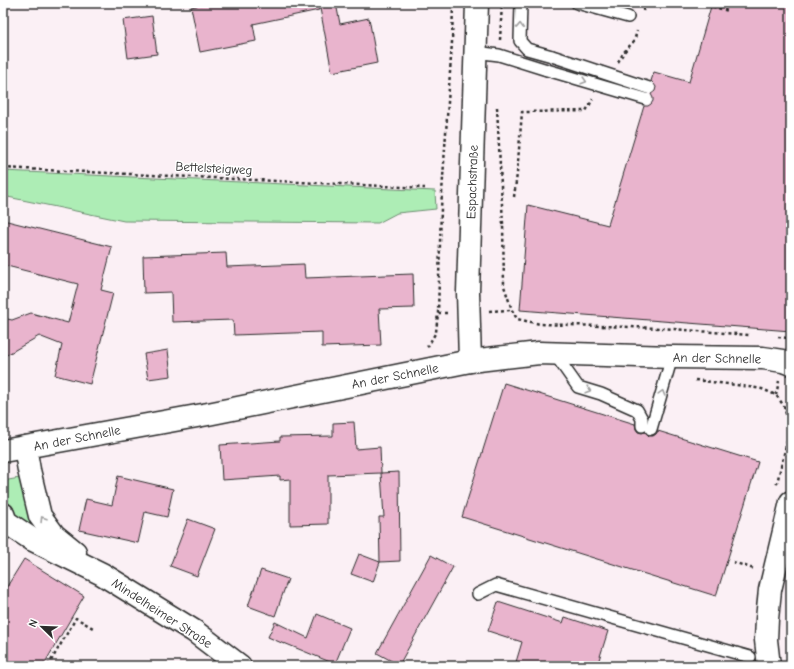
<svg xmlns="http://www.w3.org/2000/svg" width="794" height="669" viewBox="0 0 794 669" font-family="'Comic Neue',sans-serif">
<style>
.green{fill:#adedb5;stroke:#6c8c70}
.building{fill:#e9b4cd;stroke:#2b2b2b}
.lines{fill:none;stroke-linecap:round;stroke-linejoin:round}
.lane-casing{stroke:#2b2b2b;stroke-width:14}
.street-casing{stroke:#2b2b2b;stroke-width:25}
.secondary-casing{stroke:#2b2b2b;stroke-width:25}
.primary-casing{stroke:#2b2b2b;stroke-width:25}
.path{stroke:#2b2b2b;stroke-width:2.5;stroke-dasharray:3 3;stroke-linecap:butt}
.lane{stroke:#fff;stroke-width:11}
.street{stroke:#fff;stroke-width:22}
.secondary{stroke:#fff;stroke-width:22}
.primary{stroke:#fff;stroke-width:22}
.lane-bridge-casing{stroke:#2b2b2b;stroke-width:14;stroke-linecap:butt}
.lane-bridge{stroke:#fff;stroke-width:11}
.oneway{stroke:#a0a0a0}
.labels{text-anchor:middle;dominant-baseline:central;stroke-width:3;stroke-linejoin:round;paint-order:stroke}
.street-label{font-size:13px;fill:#2b2b2b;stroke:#fff}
</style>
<rect width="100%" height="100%" fill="#fbf0f5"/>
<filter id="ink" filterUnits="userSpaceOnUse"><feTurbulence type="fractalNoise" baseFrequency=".025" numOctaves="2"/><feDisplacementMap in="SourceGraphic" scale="8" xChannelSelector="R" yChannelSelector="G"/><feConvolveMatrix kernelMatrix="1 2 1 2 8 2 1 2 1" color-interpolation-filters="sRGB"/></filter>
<g filter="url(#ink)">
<g class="green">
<path d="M 3,171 L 435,191 L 436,209 L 397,213 L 378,223 L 124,221 L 3,196 Z"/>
<path d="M 25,477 L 46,538 L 12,516 L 3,500 L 3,481 Z"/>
</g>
<g class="building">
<path d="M 210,3 L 318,3 L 319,10 L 253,24 L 256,41 L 200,52 L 191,7 Z"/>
<path d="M 319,3 L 336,3 L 340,24 L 369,18 L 377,63 L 332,72 Z"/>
<path d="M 712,3 L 791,3 L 791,331 L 520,310 L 528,205 L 608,225 L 644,106 L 648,106 L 651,104 L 653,101 L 653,98 L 651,94 L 655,91 L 656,87 L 654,84 L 651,81 L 654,72 L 689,82 Z"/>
<path d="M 152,16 L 157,54 L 128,58 L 123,20 Z"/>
<path d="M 3,220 L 112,247 L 101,290 L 113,293 L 90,384 L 55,375 L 62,345 L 39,336 L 3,357 L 3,318 L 12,320 L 31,313 L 68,323 L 78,284 L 3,265 Z"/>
<path d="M 226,253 L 227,267 L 304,264 L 305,278 L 413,274 L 414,308 L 379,309 L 381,345 L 322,347 L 322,332 L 234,335 L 233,320 L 172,322 L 171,292 L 144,293 L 143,256 Z"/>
<path d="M 168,350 L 171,376 L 148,379 L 144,354 Z"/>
<path d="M 504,383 L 635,424 L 636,429 L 638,432 L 642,433 L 645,432 L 649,436 L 653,436 L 656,434 L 658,431 L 758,462 L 716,596 L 462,517 Z"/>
<path d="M 354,422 L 356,449 L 380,447 L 381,473 L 328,475 L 328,524 L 290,525 L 290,479 L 280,480 L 280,476 L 222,480 L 220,445 L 280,441 L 280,437 L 333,436 L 333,423 Z"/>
<path d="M 399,472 L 400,561 L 380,562 L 379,517 L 384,517 L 381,473 Z"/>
<path d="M 118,476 L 173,489 L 167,517 L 145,512 L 138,543 L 79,530 L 86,499 L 112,505 Z"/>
<path d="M 188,519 L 215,529 L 197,576 L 170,566 Z"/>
<path d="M 359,554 L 380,562 L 373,582 L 351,574 Z"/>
<path d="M 431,555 L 453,567 L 399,665 L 377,653 Z"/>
<path d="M 24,559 L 84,596 L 43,666 L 3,666 L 3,593 Z"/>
<path d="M 261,570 L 288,579 L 275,616 L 248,606 Z"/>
<path d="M 498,602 L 563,623 L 565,617 L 608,631 L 597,666 L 528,666 L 516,662 L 522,642 L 488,631 Z"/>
<path d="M 317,614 L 350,628 L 335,664 L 284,643 L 284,644 L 268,637 L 275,622 L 308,638 Z"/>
</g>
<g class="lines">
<defs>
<g id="lane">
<path d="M 521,3 L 520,41 L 527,49 L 552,56"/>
<path d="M 577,3 L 628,17"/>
<path d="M 475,52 L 499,55 L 547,70"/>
<path d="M 554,353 L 578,387 L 601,394 L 637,410 L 642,419 L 642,426"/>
<path d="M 651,429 L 672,357"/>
<path d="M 478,594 L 496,585 L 750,657"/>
</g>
<g id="street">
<path d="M 470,361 L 468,292 L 477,3"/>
<path d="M 25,447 L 29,470 L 40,516 L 54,535 L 75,552"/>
<path d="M 3,514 L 6,522 L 33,540 L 102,574 L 194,631 L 240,666"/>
</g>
<path id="secondary" d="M 769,666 L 766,640 L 767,619 L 770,590 L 791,502"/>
<path id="primary" d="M 3,451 L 208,414 L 470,361 L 539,353 L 672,357 L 763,358 L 783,361 L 791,364"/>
</defs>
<use href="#lane" class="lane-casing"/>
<use href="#street" class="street-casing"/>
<use href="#secondary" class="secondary-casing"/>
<use href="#primary" class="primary-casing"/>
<g class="path">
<path d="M 701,3 L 728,11"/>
<path d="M 643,11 L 645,3"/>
<path d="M 500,40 L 502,3"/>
<path d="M 618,62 L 624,52 L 634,41 L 637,31"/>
<path d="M 497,107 L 503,224 L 504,286 L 512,310 L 517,319 L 540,324 L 661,328 L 749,335"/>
<path d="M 3,168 L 425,188"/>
<path d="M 514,197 L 517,174 L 522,112 L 586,111 L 593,99"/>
<path d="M 489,311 L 512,310"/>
<path d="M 438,313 L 448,313"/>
<path d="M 778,337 L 788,338 L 791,337"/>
<path d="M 427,347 L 428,346 L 436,332 L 438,313 L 441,208 L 452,42 L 453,3"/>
<path d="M 695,380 L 736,385 L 762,389 L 776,395 L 784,406 L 790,429 L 776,487"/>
<path d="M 776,395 L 779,381"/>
<path d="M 733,562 L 754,569"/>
<path d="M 48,666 L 76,618 L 93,628"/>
</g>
<use href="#lane" class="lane"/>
<use href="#street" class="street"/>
<use href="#secondary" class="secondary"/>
<use href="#primary" class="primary"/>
<defs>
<g id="lane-bridge">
<path d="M 552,56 L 649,88"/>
<path d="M 547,70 L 646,99"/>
</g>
</defs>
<use href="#lane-bridge" class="lane-bridge-casing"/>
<use href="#lane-bridge" class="lane-bridge"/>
</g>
<defs><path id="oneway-chevron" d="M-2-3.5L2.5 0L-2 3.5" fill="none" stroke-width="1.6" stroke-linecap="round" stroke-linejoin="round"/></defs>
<g class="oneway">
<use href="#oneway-chevron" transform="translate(520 26) rotate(-88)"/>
<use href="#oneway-chevron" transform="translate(584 81) rotate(17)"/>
<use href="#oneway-chevron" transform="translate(588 390) rotate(16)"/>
<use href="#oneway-chevron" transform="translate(662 393) rotate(-74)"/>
<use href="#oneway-chevron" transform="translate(43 519) rotate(-122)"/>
</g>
</g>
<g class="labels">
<g class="street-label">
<text transform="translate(214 168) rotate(3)">Bettelsteigweg</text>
<text transform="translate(472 182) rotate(-88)">Espachstraße</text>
<text transform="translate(717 358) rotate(1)">An der Schnelle</text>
<text transform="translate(395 376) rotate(-11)">An der Schnelle</text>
<text transform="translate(77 438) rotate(-11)">An der Schnelle</text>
<text transform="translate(162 613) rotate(33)">Mindelheimer Straße</text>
</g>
</g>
<rect width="794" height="669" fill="none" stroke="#fff" stroke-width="16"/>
<rect x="8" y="8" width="778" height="653" fill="none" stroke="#2b2b2b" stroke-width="1.5" filter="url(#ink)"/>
<g transform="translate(42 627) rotate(293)" stroke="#ffffff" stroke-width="3" paint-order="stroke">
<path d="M0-3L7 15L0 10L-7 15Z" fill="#2b2b2b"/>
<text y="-6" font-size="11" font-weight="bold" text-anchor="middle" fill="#2b2b2b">N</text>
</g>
</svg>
